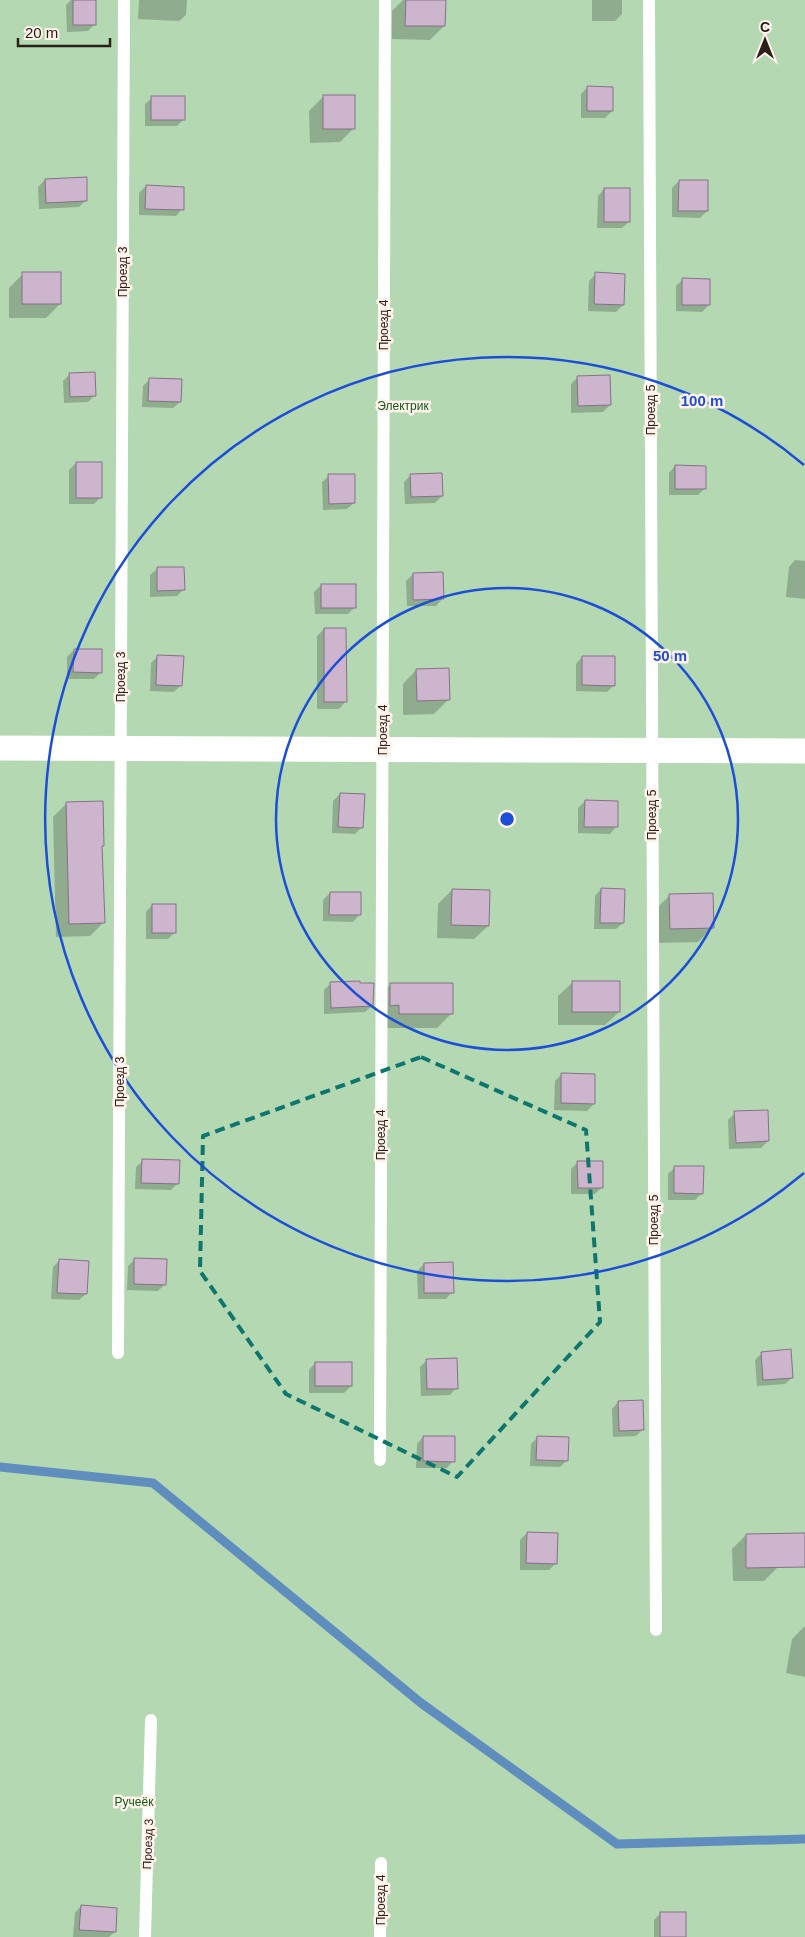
<svg xmlns="http://www.w3.org/2000/svg" width="805" height="1937" viewBox="0 0 805 1937" font-family="Arial,sans-serif">
<style>
.green{fill:#b3d8b2}
.shadow{fill:#0003}
.lines{fill:none;stroke-linecap:round;stroke-linejoin:round}
.stream{stroke:#5f8ebe;stroke-width:9}
.building{fill:#cdb5ce;stroke:#867087}
.service{stroke:#fff;stroke-width:12}
.minor{stroke:#fff;stroke-width:25}
.marked{fill:none;stroke:#0f766e;stroke-width:4;stroke-dasharray:10 6;stroke-linejoin:round}
.ring{fill:none;stroke:#1d4ed8;stroke-width:2.5}
.labels{text-anchor:middle;dominant-baseline:central;stroke-width:5;stroke-linejoin:round;paint-order:stroke}
.street-label{font-size:12px;fill:#2b2019;stroke:#fff2ea}
.park-label{font-size:12px;fill:#105918;stroke:#fff2ea}
.centre{fill:#1d4ed8;stroke:#fff2ea;stroke-width:2.5}
.ring-label{font-size:15px;text-anchor:middle;font-weight:bold;fill:#1d4ed8;stroke:#fff2ea;stroke-width:5;stroke-linejoin:round;paint-order:stroke}
</style>
<rect width="100%" height="100%" fill="#fbe2d2"/>
<rect class="green" x="0" y="0" width="805" height="1937"/>
<g class="shadow">
<path d="M 71,0 L 95,0 L 95,24 L 88,31 L 67,32 L 66,5 Z"/>
<path d="M 139,0 L 187,0 L 186,15 L 179,21 L 138,19 Z"/>
<path d="M 403,0 L 444,0 L 444,26 L 430,40 L 392,39 L 392,11 Z"/>
<path d="M 592,0 L 622,0 L 622,14 L 615,21 L 592,21 Z"/>
<path d="M 588,87 L 612,111 L 605,118 L 581,118 L 581,94 Z"/>
<path d="M 323,97 L 354,128 L 340,142 L 310,143 L 309,111 Z"/>
<path d="M 152,98 L 184,119 L 177,126 L 145,126 L 145,104 Z"/>
<path d="M 45,180 L 86,200 L 79,207 L 39,209 L 38,187 Z"/>
<path d="M 679,181 L 707,211 L 700,218 L 672,217 L 672,188 Z"/>
<path d="M 146,186 L 182,209 L 176,216 L 139,215 L 139,193 Z"/>
<path d="M 604,189 L 629,222 L 622,228 L 597,228 L 598,196 Z"/>
<path d="M 23,274 L 60,304 L 46,318 L 9,318 L 9,288 Z"/>
<path d="M 596,274 L 623,305 L 616,312 L 588,311 L 589,281 Z"/>
<path d="M 683,279 L 709,305 L 702,312 L 676,311 L 676,286 Z"/>
<path d="M 70,374 L 95,395 L 88,402 L 64,403 L 63,381 Z"/>
<path d="M 577,378 L 610,405 L 603,412 L 571,413 L 571,384 Z"/>
<path d="M 150,379 L 180,402 L 173,408 L 142,407 L 143,386 Z"/>
<path d="M 76,463 L 101,497 L 94,504 L 69,504 L 69,470 Z"/>
<path d="M 675,466 L 705,488 L 698,495 L 669,495 L 669,473 Z"/>
<path d="M 411,475 L 442,496 L 435,503 L 405,504 L 404,482 Z"/>
<path d="M 329,476 L 354,503 L 347,509 L 323,510 L 322,482 Z"/>
<path d="M 795,560 L 805,561 L 805,599 L 786,597 L 789,567 Z"/>
<path d="M 157,569 L 183,590 L 177,596 L 150,597 L 150,575 Z"/>
<path d="M 413,574 L 442,599 L 436,606 L 407,606 L 406,581 Z"/>
<path d="M 321,585 L 354,608 L 348,614 L 315,614 L 314,592 Z"/>
<path d="M 324,629 L 345,702 L 339,709 L 317,709 L 317,636 Z"/>
<path d="M 74,650 L 101,672 L 94,679 L 67,679 L 67,657 Z"/>
<path d="M 158,656 L 181,685 L 174,692 L 150,691 L 151,663 Z"/>
<path d="M 582,657 L 614,685 L 607,692 L 576,691 L 576,664 Z"/>
<path d="M 416,670 L 448,700 L 434,714 L 403,715 L 403,684 Z"/>
<path d="M 340,794 L 362,827 L 355,834 L 332,833 L 333,801 Z"/>
<path d="M 585,801 L 616,827 L 610,834 L 578,833 L 578,808 Z"/>
<path d="M 67,803 L 103,845 L 101,848 L 104,922 L 90,936 L 56,937 L 53,817 Z"/>
<path d="M 601,889 L 623,923 L 616,929 L 594,929 L 595,896 Z"/>
<path d="M 452,890 L 488,926 L 474,939 L 437,938 L 438,904 Z"/>
<path d="M 330,893 L 359,915 L 353,922 L 323,921 L 323,900 Z"/>
<path d="M 670,895 L 712,928 L 698,942 L 656,943 L 656,909 Z"/>
<path d="M 152,905 L 175,932 L 168,939 L 146,939 L 146,912 Z"/>
<path d="M 572,983 L 619,1012 L 605,1025 L 558,1025 L 558,996 Z"/>
<path d="M 330,984 L 372,1006 L 365,1012 L 324,1014 L 324,990 Z"/>
<path d="M 390,985 L 451,1014 L 437,1028 L 385,1028 L 376,998 Z"/>
<path d="M 562,1074 L 594,1104 L 587,1111 L 554,1110 L 555,1081 Z"/>
<path d="M 735,1113 L 768,1141 L 761,1148 L 729,1149 L 728,1120 Z"/>
<path d="M 143,1161 L 178,1183 L 171,1190 L 135,1189 L 136,1167 Z"/>
<path d="M 578,1162 L 602,1187 L 595,1194 L 571,1194 L 571,1169 Z"/>
<path d="M 675,1167 L 702,1193 L 695,1200 L 668,1200 L 668,1174 Z"/>
<path d="M 135,1259 L 165,1284 L 158,1291 L 127,1290 L 128,1266 Z"/>
<path d="M 60,1260 L 86,1294 L 79,1300 L 51,1299 L 53,1267 Z"/>
<path d="M 424,1264 L 452,1292 L 446,1299 L 418,1299 L 417,1271 Z"/>
<path d="M 762,1353 L 792,1378 L 785,1384 L 757,1386 L 755,1360 Z"/>
<path d="M 427,1360 L 456,1388 L 450,1395 L 421,1396 L 420,1367 Z"/>
<path d="M 315,1363 L 351,1386 L 344,1393 L 309,1393 L 309,1370 Z"/>
<path d="M 618,1402 L 643,1429 L 636,1436 L 613,1437 L 612,1409 Z"/>
<path d="M 423,1437 L 453,1461 L 447,1468 L 416,1468 L 417,1444 Z"/>
<path d="M 537,1438 L 567,1460 L 560,1467 L 530,1466 L 531,1444 Z"/>
<path d="M 527,1533 L 556,1563 L 549,1570 L 520,1570 L 520,1540 Z"/>
<path d="M 746,1535 L 778,1567 L 764,1581 L 733,1581 L 732,1549 Z"/>
<path d="M 805,1626 L 805,1677 L 786,1673 L 792,1639 Z"/>
<path d="M 81,1906 L 115,1932 L 109,1937 L 73,1937 L 75,1913 Z"/>
<path d="M 661,1913 L 685,1937 L 654,1937 L 654,1920 Z"/>
</g>
<g class="lines">
<path class="stream" d="M 0,1467 L 153,1483 L 421,1703 L 617,1844 L 805,1839"/>
</g>
<g class="building">
<rect x="73" y="0" width="23" height="25"/>
<path d="M 406,0 L 446,0 L 445,26 L 405,26 Z"/>
<path d="M 587,86 L 613,87 L 613,111 L 587,111 Z"/>
<rect x="323" y="95" width="32" height="34"/>
<rect x="151" y="96" width="34" height="24"/>
<path d="M 87,177 L 87,201 L 46,203 L 45,179 Z"/>
<path d="M 679,180 L 708,180 L 708,211 L 678,211 Z"/>
<path d="M 146,185 L 184,187 L 184,210 L 145,209 Z"/>
<rect x="604" y="188" width="26" height="34"/>
<rect x="22" y="272" width="39" height="32"/>
<path d="M 595,272 L 625,274 L 624,305 L 594,304 Z"/>
<path d="M 682,278 L 710,279 L 710,305 L 682,305 Z"/>
<path d="M 95,372 L 96,396 L 70,397 L 69,373 Z"/>
<path d="M 610,375 L 611,405 L 578,406 L 577,376 Z"/>
<path d="M 149,378 L 182,379 L 181,402 L 148,401 Z"/>
<rect x="76" y="462" width="26" height="36"/>
<path d="M 675,465 L 706,466 L 706,489 L 675,489 Z"/>
<path d="M 442,473 L 443,496 L 411,497 L 410,474 Z"/>
<path d="M 328,474 L 355,474 L 355,503 L 329,504 Z"/>
<path d="M 157,567 L 184,567 L 185,590 L 157,591 Z"/>
<path d="M 443,572 L 444,599 L 413,600 L 413,573 Z"/>
<rect x="321" y="584" width="35" height="24"/>
<path d="M 324,628 L 346,628 L 347,702 L 324,702 Z"/>
<path d="M 74,649 L 102,649 L 102,673 L 73,672 Z"/>
<path d="M 157,655 L 184,656 L 182,686 L 156,685 Z"/>
<path d="M 582,656 L 615,656 L 615,686 L 582,685 Z"/>
<path d="M 449,668 L 450,700 L 417,701 L 416,669 Z"/>
<path d="M 340,793 L 365,794 L 363,828 L 338,827 Z"/>
<path d="M 585,800 L 618,801 L 618,827 L 584,827 Z"/>
<path d="M 103,801 L 104,846 L 102,846 L 105,923 L 69,924 L 66,802 Z"/>
<path d="M 601,888 L 625,889 L 624,923 L 600,923 Z"/>
<path d="M 452,889 L 490,890 L 489,926 L 451,925 Z"/>
<path d="M 330,892 L 361,892 L 361,915 L 329,915 Z"/>
<path d="M 713,893 L 714,928 L 670,929 L 669,894 Z"/>
<rect x="152" y="904" width="24" height="29"/>
<path d="M 360,981 L 360,983 L 374,983 L 373,1006 L 331,1008 L 330,982 Z"/>
<rect x="572" y="981" width="48" height="31"/>
<path d="M 390,983 L 453,983 L 453,1014 L 399,1014 L 399,1005 L 390,1006 Z"/>
<path d="M 561,1073 L 595,1074 L 595,1104 L 561,1103 Z"/>
<path d="M 768,1110 L 769,1141 L 736,1143 L 734,1111 Z"/>
<path d="M 142,1159 L 180,1160 L 179,1184 L 141,1183 Z"/>
<path d="M 577,1161 L 603,1161 L 603,1188 L 578,1188 Z"/>
<path d="M 674,1166 L 704,1166 L 703,1194 L 674,1193 Z"/>
<path d="M 134,1258 L 167,1259 L 166,1285 L 134,1284 Z"/>
<path d="M 59,1259 L 89,1261 L 87,1294 L 57,1293 Z"/>
<path d="M 453,1262 L 454,1293 L 424,1293 L 424,1263 Z"/>
<path d="M 791,1349 L 793,1378 L 763,1380 L 761,1352 Z"/>
<path d="M 457,1358 L 458,1389 L 427,1389 L 426,1359 Z"/>
<rect x="315" y="1362" width="37" height="24"/>
<path d="M 643,1400 L 644,1430 L 619,1431 L 618,1401 Z"/>
<path d="M 423,1436 L 455,1436 L 455,1462 L 423,1461 Z"/>
<path d="M 537,1436 L 569,1437 L 568,1461 L 536,1460 Z"/>
<path d="M 527,1532 L 558,1533 L 557,1564 L 526,1563 Z"/>
<path d="M 805,1533 L 805,1567 L 746,1568 L 746,1534 Z"/>
<path d="M 81,1905 L 117,1908 L 116,1932 L 79,1930 Z"/>
<rect x="660" y="1912" width="26" height="25"/>
</g>
<g class="lines">
<g class="service">
<path d="M 649,0 L 656,1630"/>
<path d="M 118,1353 L 124,0"/>
<path d="M 380,1460 L 385,0"/>
<path d="M 145,1937 L 151,1720"/>
<path d="M 380,1937 L 381,1863"/>
</g>
<path class="minor" d="M 0,748 L 805,751"/>
</g>
<path class="marked" d="M 421,1057 L 586,1130 L 600,1322 L 457,1477 L 286,1394 L 200,1271 L 203,1136 Z"/>
<g class="ring">
<circle cx="507" cy="819" r="231"/>
<path d="M804 1173A462 462 0 1 1 804 465"/>
</g>
<g class="labels">
<g class="street-label">
<text transform="translate(123 272) rotate(-90)">Проезд 3</text>
<text transform="translate(384 325) rotate(-90)">Проезд 4</text>
<text transform="translate(651 410) rotate(-90)">Проезд 5</text>
<text transform="translate(121 677) rotate(-90)">Проезд 3</text>
<text transform="translate(383 730) rotate(-90)">Проезд 4</text>
<text transform="translate(652 815) rotate(-90)">Проезд 5</text>
<text transform="translate(120 1082) rotate(-90)">Проезд 3</text>
<text transform="translate(381 1135) rotate(-90)">Проезд 4</text>
<text transform="translate(654 1220) rotate(-90)">Проезд 5</text>
<text transform="translate(148 1844) rotate(-88)">Проезд 3</text>
<text transform="translate(381 1900) rotate(-90)">Проезд 4</text>
</g>
<g class="park-label">
<text x="403" y="406">Электрик</text>
<text x="134" y="1802">Ручеёк</text>
</g>
</g>
<circle cx="507" cy="819" r="8" class="centre"/>
<g class="ring-label">
<text x="702" y="406">100 m</text>
<text x="670" y="661">50 m</text>
</g>
<g transform="translate(765 40)" stroke="#fff2ea" stroke-width="4" paint-order="stroke">
<path d="M0-4L9 19L0 12L-9 19Z" fill="#2b2019"/>
<text y="-8" font-size="14" font-weight="bold" text-anchor="middle" fill="#2b2019">С</text>
</g>
<path d="M18 38v8h92v-8" fill="none" stroke="#2b2019" stroke-width="2.5"/>
<text x="25" y="38" font-size="15" fill="#2b2019" stroke="#fff2ea" stroke-width="4" paint-order="stroke">20 m</text>
</svg>
